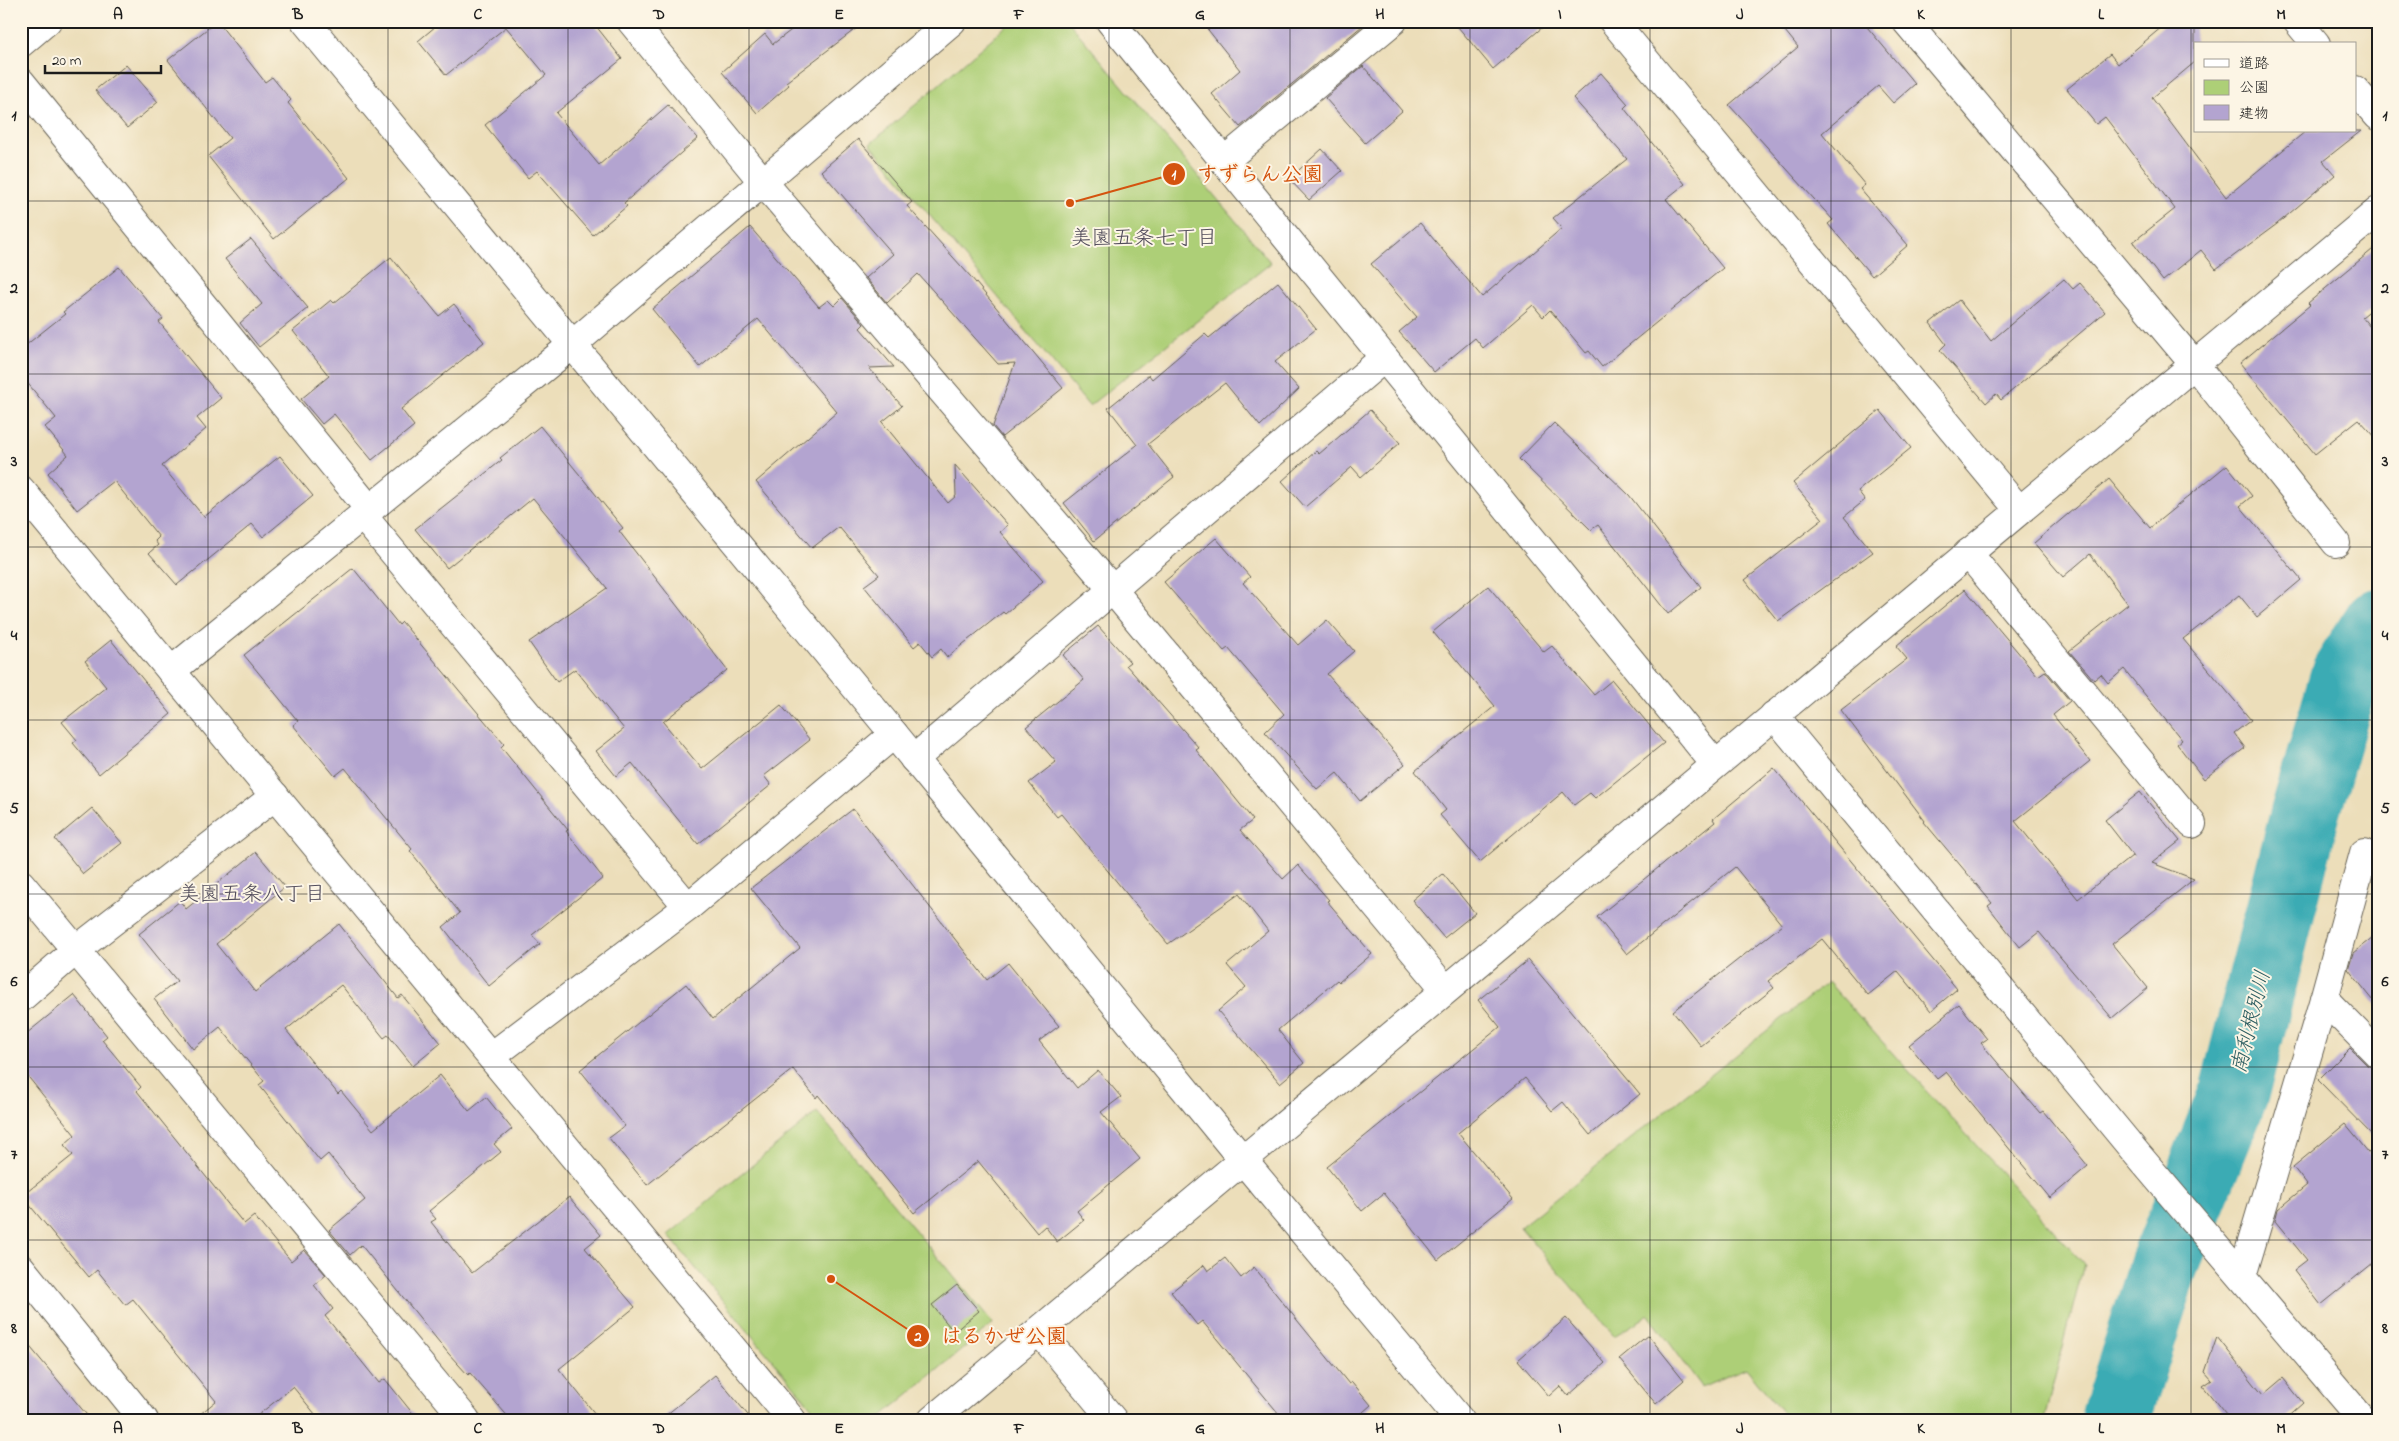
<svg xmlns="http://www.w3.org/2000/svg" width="2399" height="1441" viewBox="0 0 2399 1441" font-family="'Indie Flower','Klee One',sans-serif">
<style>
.green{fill:#adcf77;stroke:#64764a}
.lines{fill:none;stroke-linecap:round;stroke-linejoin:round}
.river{stroke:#3aabb4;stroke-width:70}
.building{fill:#b3a4d0}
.minor-casing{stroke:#656053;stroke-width:30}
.minor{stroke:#fff;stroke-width:28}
.grid{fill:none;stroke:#1c1c1c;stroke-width:1;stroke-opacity:0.55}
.labels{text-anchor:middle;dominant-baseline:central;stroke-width:4;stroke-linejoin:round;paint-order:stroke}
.neighbourhood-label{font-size:21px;fill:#514c5b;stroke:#fcf5e5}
.water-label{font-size:21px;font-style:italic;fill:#2a5c60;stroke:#fcf5e5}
.leader{fill:none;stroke:#d4530e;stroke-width:2}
.callout-dot{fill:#d4530e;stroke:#fcf5e5;stroke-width:2}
.mark-label{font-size:15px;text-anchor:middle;font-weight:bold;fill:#fff}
.callout-label{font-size:21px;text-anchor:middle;font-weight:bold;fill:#d4530e;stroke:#fcf5e5;stroke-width:4;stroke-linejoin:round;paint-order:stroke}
.neatline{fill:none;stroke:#1c1c1c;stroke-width:2}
.grid-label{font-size:16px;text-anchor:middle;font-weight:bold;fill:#1c1c1c}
</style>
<rect width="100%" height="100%" fill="#fcf5e5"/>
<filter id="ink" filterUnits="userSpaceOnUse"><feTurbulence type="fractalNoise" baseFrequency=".02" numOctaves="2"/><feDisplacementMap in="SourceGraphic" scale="10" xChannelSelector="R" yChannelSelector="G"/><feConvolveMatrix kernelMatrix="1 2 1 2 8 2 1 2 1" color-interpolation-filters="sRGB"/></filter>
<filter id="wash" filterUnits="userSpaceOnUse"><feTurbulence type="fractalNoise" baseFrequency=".0096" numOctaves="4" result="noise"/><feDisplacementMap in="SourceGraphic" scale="20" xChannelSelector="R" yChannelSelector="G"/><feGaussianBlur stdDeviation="1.12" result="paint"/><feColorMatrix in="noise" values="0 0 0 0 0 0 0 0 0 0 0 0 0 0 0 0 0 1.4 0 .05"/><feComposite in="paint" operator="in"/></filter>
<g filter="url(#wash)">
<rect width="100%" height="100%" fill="#ecdeba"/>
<g class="green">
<path d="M 1012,21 L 1068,21 L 1271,263 L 1089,406 L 870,144 Z"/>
<path d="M 1828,982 L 2084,1264 L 2044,1420 L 1789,1420 L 1746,1368 L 1702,1387 L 1649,1315 L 1614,1336 L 1520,1227 Z"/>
<path d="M 817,1112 L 993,1324 L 877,1420 L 822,1420 L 668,1235 Z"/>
</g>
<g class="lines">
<path class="river" d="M 2115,1420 L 2164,1266 L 2234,1093 L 2305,814 L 2345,676 L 2378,623"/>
</g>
<g id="blocks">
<g class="building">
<path d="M 217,21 L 265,82 L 272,77 L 291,100 L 288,103 L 349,178 L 274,239 L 208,156 L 230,138 L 168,60 Z"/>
<path d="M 442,21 L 592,21 L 622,59 L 556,113 L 599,165 L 668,105 L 698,138 L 624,203 L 627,206 L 593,235 L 537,171 L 528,178 L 485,125 L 546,75 L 506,27 L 446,75 L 418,41 Z"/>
<path d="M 803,21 L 866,21 L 786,82 L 789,85 L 757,113 L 722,72 L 765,34 L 773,44 Z"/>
<path d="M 1201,21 L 1368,21 L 1240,127 L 1212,94 L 1240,70 Z"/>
<path d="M 1453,21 L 1550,21 L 1493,69 Z"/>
<path d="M 1777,21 L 1862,21 L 1915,84 L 1893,103 L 1878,86 L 1822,133 L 1865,185 L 1860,189 L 1908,245 L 1872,276 L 1828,224 L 1833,220 L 1729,105 L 1798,47 Z"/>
<path d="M 2169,21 L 2195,21 L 2195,62 L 2152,98 L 2226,197 L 2306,131 L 2361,131 L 2323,161 L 2335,175 L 2277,224 L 2216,269 L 2201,250 L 2163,281 L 2133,242 L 2175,209 L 2105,117 L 2096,124 L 2067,89 L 2110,54 L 2118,64 Z"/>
<path d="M 126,65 L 158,102 L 127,128 L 95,90 Z"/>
<path d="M 1363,66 L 1402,111 L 1365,143 L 1325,98 Z"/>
<path d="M 1601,73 L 1628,104 L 1624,108 L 1685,184 L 1666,199 L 1723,268 L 1602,367 L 1589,351 L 1586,353 L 1550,310 L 1543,317 L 1533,305 L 1483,348 L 1475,338 L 1434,372 L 1399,332 L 1417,317 L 1371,264 L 1420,223 L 1482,297 L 1562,228 L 1553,218 L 1627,159 L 1573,98 Z"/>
<path d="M 858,139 L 912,202 L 907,206 L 971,277 L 1063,388 L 1002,437 L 993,426 L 1015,363 L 998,364 L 918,274 L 887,303 L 866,278 L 893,254 L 821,171 Z"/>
<path d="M 1322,149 L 1342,171 L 1309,200 L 1289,179 Z"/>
<path d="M 750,227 L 819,307 L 828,300 L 834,306 L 842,298 L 864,324 L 860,328 L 894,367 L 869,368 L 902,406 L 882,422 L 948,503 L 956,496 L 955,465 L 1008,525 L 1000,532 L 1043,581 L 1005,614 L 1003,612 L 947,657 L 941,649 L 932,657 L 920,642 L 914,647 L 864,586 L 879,575 L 839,527 L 812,548 L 756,482 L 837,412 L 758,319 L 700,367 L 652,309 Z"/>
<path d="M 251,239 L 308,308 L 259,347 L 240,323 L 262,304 L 225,259 Z"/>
<path d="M 2378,245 L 2378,304 L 2362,317 L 2378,337 L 2378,440 L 2359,419 L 2315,454 L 2240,363 L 2310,305 L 2308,303 Z"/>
<path d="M 391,257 L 439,316 L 454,304 L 484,342 L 401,409 L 414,426 L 372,460 L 334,414 L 322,424 L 301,399 L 329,376 L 293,331 L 331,300 L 334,303 Z"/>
<path d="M 119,267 L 163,319 L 159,322 L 221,398 L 197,418 L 206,429 L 162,466 L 204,517 L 280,456 L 313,496 L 263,537 L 252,524 L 177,585 L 149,553 L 158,545 L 155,541 L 159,537 L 114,481 L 77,510 L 48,473 L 68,455 L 45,427 L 56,418 L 21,375 L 21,349 L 65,314 L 63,312 Z"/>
<path d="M 2064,279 L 2073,289 L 2080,283 L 2105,312 L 2001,400 L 1996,394 L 1986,403 L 1940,350 L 1946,344 L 1930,323 L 1959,300 L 1991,341 Z"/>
<path d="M 1278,282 L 1316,329 L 1275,362 L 1299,389 L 1260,426 L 1225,383 L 1148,444 L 1174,477 L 1094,541 L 1064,503 L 1137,445 L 1108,408 L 1149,375 L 1152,379 L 1205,334 L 1209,338 Z"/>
<path d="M 1370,410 L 1400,443 L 1361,477 L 1352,467 L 1305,507 L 1282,481 L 1316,451 L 1319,454 Z"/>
<path d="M 1880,410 L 1911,448 L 1858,491 L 1865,500 L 1844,517 L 1873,552 L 1778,621 L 1745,580 L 1823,519 L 1793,483 Z"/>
<path d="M 1554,423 L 1629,495 L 1701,587 L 1668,614 L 1598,525 L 1591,530 L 1519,459 Z"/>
<path d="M 540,426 L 623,528 L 619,531 L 727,670 L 663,722 L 702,769 L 781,705 L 810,740 L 764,776 L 771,785 L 698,844 L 632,763 L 616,776 L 596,751 L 624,729 L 575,669 L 557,682 L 529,642 L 607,588 L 533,498 L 447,568 L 415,529 L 502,460 L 500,458 Z"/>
<path d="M 2227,465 L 2252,496 L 2240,506 L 2301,580 L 2257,617 L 2239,595 L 2183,639 L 2251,720 L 2234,733 L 2245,748 L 2204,779 L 2177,744 L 2182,740 L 2124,669 L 2108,683 L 2101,674 L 2094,680 L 2069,651 L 2128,604 L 2090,554 L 2063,577 L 2034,543 L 2109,479 L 2150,528 Z"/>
<path d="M 1216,538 L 1250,577 L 1243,583 L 1298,645 L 1327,620 L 1354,651 L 1327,674 L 1405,764 L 1360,801 L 1337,773 L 1317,789 L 1265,732 L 1284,714 L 1228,648 L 1224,651 L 1164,582 Z"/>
<path d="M 353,568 L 399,625 L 402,622 L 504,744 L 501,747 L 568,830 L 566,831 L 603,878 L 532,935 L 540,944 L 489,986 L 443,927 L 460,913 L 410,851 L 412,849 L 345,768 L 335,776 L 293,725 L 298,721 L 244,655 Z"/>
<path d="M 1488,586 L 1544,652 L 1552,646 L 1594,695 L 1612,680 L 1664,743 L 1595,798 L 1590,793 L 1574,805 L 1563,792 L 1480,862 L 1440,815 L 1446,810 L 1415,771 L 1495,706 L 1433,632 Z"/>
<path d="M 1965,589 L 2038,676 L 2045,671 L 2070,701 L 2053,715 L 2090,761 L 2015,821 L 2078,899 L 2132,856 L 2134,857 L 2105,820 L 2140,792 L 2180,841 L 2152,863 L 2194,879 L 2112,944 L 2148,988 L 2112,1018 L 2039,932 L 2020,947 L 1988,906 L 1992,903 L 1924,822 L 1925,821 L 1841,710 L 1907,659 L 1896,646 Z"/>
<path d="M 1098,626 L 1130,662 L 1126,665 L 1199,748 L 1196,750 L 1253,820 L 1240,830 L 1283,879 L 1298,865 L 1329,900 L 1327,901 L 1372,954 L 1339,982 L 1337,980 L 1278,1030 L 1304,1063 L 1280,1083 L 1218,1011 L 1246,987 L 1227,965 L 1268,931 L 1239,894 L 1168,944 L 1061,814 L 1057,817 L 1029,783 L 1056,762 L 1026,727 L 1084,680 L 1063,655 Z"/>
<path d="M 111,640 L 171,714 L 99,774 L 73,743 L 77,740 L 62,722 L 106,687 L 85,661 Z"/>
<path d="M 1774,768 L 1957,989 L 1931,1011 L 1898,971 L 1868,995 L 1822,939 L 1768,981 L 1774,988 L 1701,1046 L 1673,1011 L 1782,925 L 1735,867 L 1627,954 L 1597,917 L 1715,822 L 1713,819 Z"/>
<path d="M 92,808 L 122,843 L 83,874 L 55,839 Z"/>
<path d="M 853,809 L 987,980 L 1008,963 L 1059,1026 L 1039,1041 L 1077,1088 L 1098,1070 L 1121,1097 L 1101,1112 L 1140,1159 L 1077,1211 L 1084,1220 L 1057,1242 L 1045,1226 L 1037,1233 L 978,1161 L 914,1213 L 818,1095 L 816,1098 L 793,1069 L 647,1185 L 609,1138 L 625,1126 L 580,1070 L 686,984 L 713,1019 L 800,948 L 751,888 Z"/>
<path d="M 256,852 L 285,887 L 216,944 L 255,992 L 339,924 L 398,998 L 402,995 L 441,1043 L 413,1066 L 388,1035 L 384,1038 L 341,985 L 286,1030 L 338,1094 L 341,1091 L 373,1130 L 440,1075 L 469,1111 L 486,1097 L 512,1129 L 494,1144 L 501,1152 L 429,1211 L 436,1219 L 431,1222 L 472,1273 L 569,1197 L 601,1235 L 585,1248 L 635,1307 L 559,1369 L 600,1420 L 511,1420 L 470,1373 L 468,1375 L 448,1353 L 361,1245 L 350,1255 L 329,1230 L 365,1200 L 328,1154 L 320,1161 L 259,1085 L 264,1081 L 220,1027 L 193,1049 L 154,999 L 177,981 L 139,934 L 180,901 L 186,909 Z"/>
<path d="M 1443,874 L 1475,913 L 1444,938 L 1412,900 Z"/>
<path d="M 2378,933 L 2378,1006 L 2348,969 L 2353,953 Z"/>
<path d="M 1528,960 L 1640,1094 L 1590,1135 L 1563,1102 L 1552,1111 L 1525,1078 L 1458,1133 L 1513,1199 L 1438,1260 L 1384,1193 L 1362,1211 L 1327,1167 L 1500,1027 L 1478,1000 Z"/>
<path d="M 74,995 L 107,1036 L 102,1040 L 141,1087 L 137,1091 L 244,1224 L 254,1216 L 291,1261 L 304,1250 L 326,1275 L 314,1285 L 333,1309 L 325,1316 L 379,1383 L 385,1379 L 418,1420 L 320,1420 L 293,1387 L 252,1420 L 193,1420 L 216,1401 L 133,1299 L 125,1305 L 97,1270 L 89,1277 L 22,1196 L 73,1155 L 64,1145 L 75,1135 L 21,1068 L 21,1038 Z"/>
<path d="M 1959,1004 L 1987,1039 L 1981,1043 L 2040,1113 L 2043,1111 L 2088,1166 L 2050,1198 L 1946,1072 L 1937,1079 L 1909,1045 Z"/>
<path d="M 2350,1048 L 2367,1065 L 2378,1069 L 2378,1141 L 2318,1080 Z"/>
<path d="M 2345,1124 L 2378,1164 L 2378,1259 L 2321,1305 L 2294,1270 L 2307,1260 L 2275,1221 L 2278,1209 L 2307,1185 L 2293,1167 Z"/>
<path d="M 1225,1258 L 1241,1278 L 1254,1267 L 1349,1384 L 1352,1382 L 1371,1405 L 1354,1420 L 1284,1420 L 1202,1321 L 1197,1325 L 1171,1292 L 1204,1265 L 1208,1271 Z"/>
<path d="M 957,1285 L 979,1311 L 954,1332 L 932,1305 Z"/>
<path d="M 1566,1318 L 1605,1363 L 1568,1396 L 1560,1386 L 1549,1396 L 1518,1360 Z"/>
<path d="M 1648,1335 L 1684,1380 L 1656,1404 L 1619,1359 Z"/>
<path d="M 21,1336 L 91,1420 L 21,1420 Z"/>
<path d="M 2217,1337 L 2263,1395 L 2283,1378 L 2303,1403 L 2284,1420 L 2230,1420 L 2203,1386 L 2212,1380 L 2205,1372 Z"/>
<path d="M 715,1375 L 752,1420 L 660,1420 Z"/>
</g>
</g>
</g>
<g filter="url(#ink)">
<use href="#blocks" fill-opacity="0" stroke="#656053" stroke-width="1"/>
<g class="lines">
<defs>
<g id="minor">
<path d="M 305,21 L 894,734 L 1242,1159 L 1460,1420"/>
<path d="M 631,21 L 763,182 L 1112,589 L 1445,989"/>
<path d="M 1110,21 L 1715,764"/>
<path d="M 1613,21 L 2019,510"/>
<path d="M 1906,21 L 2194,364 L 2336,543"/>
<path d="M 2297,21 L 2316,44"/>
<path d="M 21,43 L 47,21"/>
<path d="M 21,82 L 370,510"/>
<path d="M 2355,90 L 2378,116"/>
<path d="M 1224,161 L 1393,21"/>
<path d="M 21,490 L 792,1420"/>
<path d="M 363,516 L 688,907"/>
<path d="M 1968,553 L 2192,824"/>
<path d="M 171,671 L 572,345 L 952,21"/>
<path d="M 1774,715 L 2137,1154 L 2363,1420"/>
<path d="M 914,759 L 1384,358"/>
<path d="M 21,884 L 466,1420"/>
<path d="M 21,998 L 76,950 L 275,796"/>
<path d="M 2324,999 L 2378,1054"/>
<path d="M 492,1056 L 688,907 L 894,734"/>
<path d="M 21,1268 L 144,1420"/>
<path d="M 2242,1276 L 2324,999 L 2364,853"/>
<path d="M 1039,1331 L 1113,1420"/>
<path d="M 932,1420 L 2378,211"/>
</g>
</defs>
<use href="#minor" class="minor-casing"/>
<use href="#minor" class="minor"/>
</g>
</g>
<path class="grid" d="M 208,21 L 208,1420M 388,21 L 388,1420M 568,21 L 568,1420M 749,21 L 749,1420M 929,21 L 929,1420M 1109,21 L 1109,1420M 1290,21 L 1290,1420M 1470,21 L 1470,1420M 1650,21 L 1650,1420M 1831,21 L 1831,1420M 2011,21 L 2011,1420M 2191,21 L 2191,1420M 21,201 L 2378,201M 21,374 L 2378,374M 21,547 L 2378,547M 21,720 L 2378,720M 21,894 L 2378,894M 21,1067 L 2378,1067M 21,1240 L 2378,1240"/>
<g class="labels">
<g class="neighbourhood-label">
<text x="1144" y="239">美園五条七丁目</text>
<text x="252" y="895">美園五条八丁目</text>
</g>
<g class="water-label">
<text transform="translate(2252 1022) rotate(-76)">南利根別川</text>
</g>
</g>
<path class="leader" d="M1070 203L1174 174M831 1279L918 1336"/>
<g class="callout-dot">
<circle cx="1070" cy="203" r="5"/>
<circle cx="831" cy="1279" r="5"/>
<circle cx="1174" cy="174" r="12"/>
<circle cx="918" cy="1336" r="12"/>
</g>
<g class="mark-label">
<text x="1174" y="179">1</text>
<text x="918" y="1341">2</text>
</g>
<g class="callout-label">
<text x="1260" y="181">すずらん公園</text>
<text x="1004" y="1343">はるかぜ公園</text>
</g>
<rect width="2399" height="1441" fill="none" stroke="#fcf5e5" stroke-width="55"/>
<rect x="2194" y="42" width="162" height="90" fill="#fcf5e5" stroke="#a29e95"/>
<rect x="2204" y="59" width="25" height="8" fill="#ffffff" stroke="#a29e95"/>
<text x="2239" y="68" font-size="15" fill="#1c1c1c">道路</text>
<rect x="2204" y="80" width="25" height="15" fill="#adcf77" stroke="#a29e95"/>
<text x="2239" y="92" font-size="15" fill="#1c1c1c">公園</text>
<rect x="2204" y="105" width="25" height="15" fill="#b3a4d0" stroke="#a29e95"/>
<text x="2239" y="118" font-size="15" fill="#1c1c1c">建物</text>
<path d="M45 65v8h116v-8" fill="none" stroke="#1c1c1c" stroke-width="2.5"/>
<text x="52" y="65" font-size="15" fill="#1c1c1c" stroke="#fcf5e5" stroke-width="4" paint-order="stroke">20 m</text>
<rect x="28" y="28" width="2344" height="1386" class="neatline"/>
<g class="grid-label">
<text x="118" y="19">A</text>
<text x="298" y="19">B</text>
<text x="478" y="19">C</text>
<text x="659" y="19">D</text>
<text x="839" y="19">E</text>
<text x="1019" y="19">F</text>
<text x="1200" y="19">G</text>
<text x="1380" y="19">H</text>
<text x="1560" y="19">I</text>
<text x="1740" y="19">J</text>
<text x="1921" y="19">K</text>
<text x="2101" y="19">L</text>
<text x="2281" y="19">M</text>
<text x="14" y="120">1</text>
<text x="2385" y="120">1</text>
<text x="14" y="293">2</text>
<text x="2385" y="293">2</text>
<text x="14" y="466">3</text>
<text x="2385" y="466">3</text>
<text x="14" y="640">4</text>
<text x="2385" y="640">4</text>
<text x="14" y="813">5</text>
<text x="2385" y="813">5</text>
<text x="14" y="986">6</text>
<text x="2385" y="986">6</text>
<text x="14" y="1159">7</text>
<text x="2385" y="1159">7</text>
<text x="14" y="1333">8</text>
<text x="2385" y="1333">8</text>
<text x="118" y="1433">A</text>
<text x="298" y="1433">B</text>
<text x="478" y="1433">C</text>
<text x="659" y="1433">D</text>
<text x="839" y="1433">E</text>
<text x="1019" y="1433">F</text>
<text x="1200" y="1433">G</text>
<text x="1380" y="1433">H</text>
<text x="1560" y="1433">I</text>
<text x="1740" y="1433">J</text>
<text x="1921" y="1433">K</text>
<text x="2101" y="1433">L</text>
<text x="2281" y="1433">M</text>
</g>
</svg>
